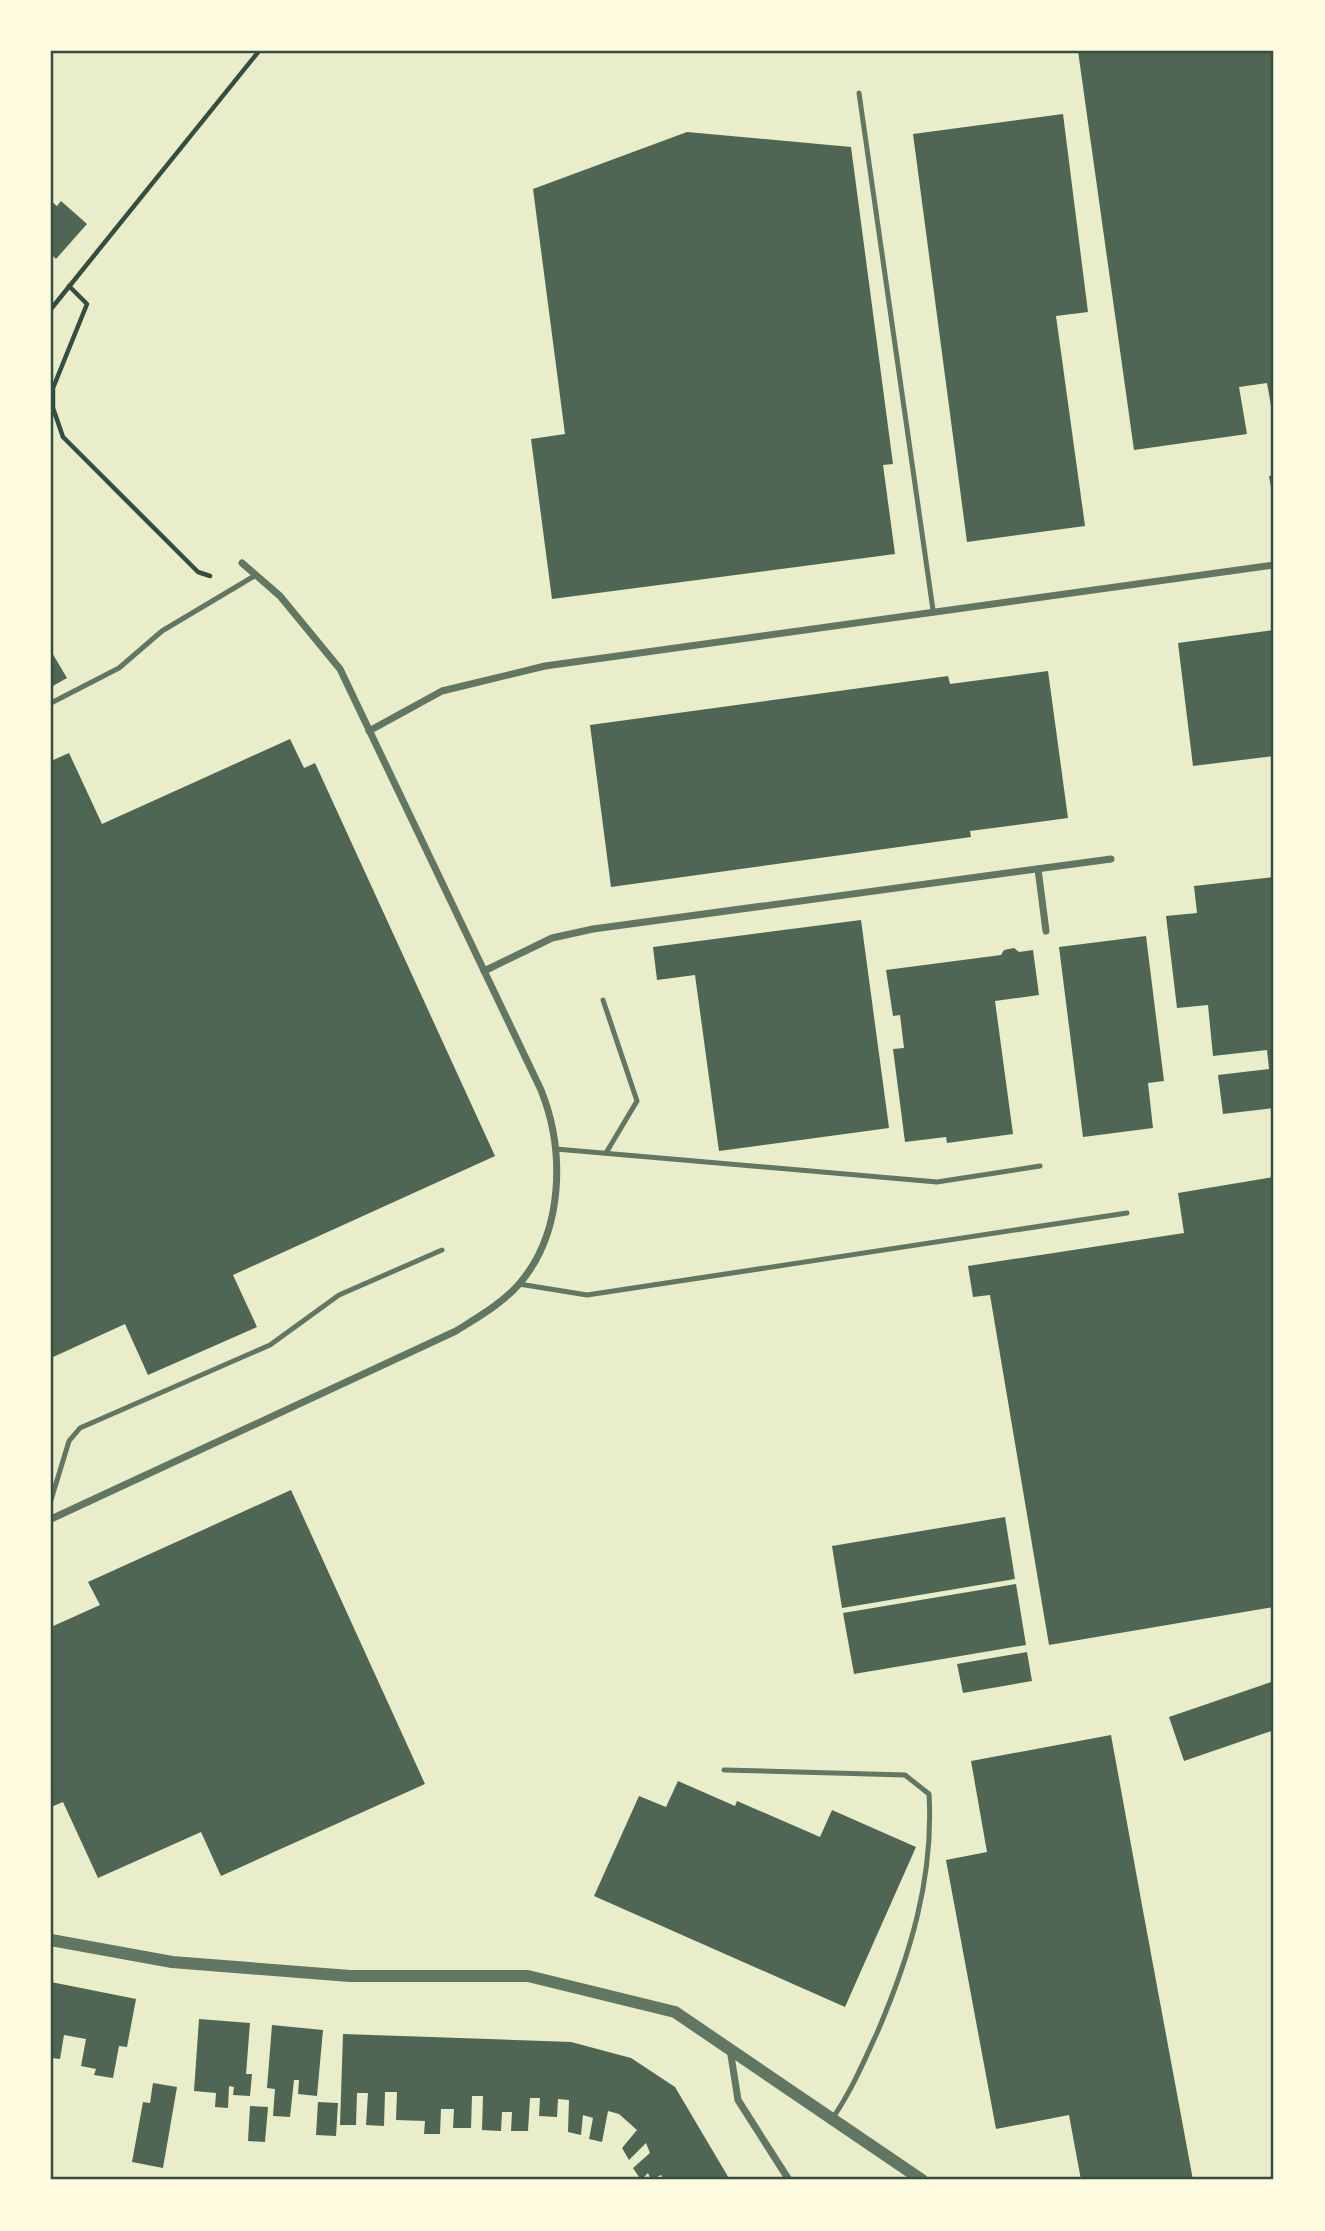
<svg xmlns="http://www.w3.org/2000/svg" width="1325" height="2231" viewBox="0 0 1325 2231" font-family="Poppins,sans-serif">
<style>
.building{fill:#4f6655}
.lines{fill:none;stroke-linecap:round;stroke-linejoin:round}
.path{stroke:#344e41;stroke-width:4.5}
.service{stroke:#617663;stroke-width:5}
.minor{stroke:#617663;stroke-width:7}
.tertiary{stroke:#617663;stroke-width:12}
.neatline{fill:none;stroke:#344e41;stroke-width:2.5}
</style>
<rect width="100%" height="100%" fill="#e9edc9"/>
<g class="building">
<path d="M 1078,51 L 1274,51 L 1274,423 L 1267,383 L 1239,387 L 1247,434 L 1134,450 Z"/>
<path d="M 1063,114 L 1088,312 L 1056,316 L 1085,526 L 967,542 L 913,134 Z"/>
<path d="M 687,132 L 851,147 L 893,464 L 883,465 L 895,554 L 552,599 L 531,439 L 565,434 L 533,189 Z"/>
<path d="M 51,201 L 57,206 L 61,201 L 87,224 L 56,259 L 51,254 Z"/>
<path d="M 1274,475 L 1274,498 L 1273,498 L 1269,476 Z"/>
<path d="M 1274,630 L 1274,756 L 1193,766 L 1178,643 Z"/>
<path d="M 51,651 L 67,678 L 51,687 Z"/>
<path d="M 1048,671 L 1068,818 L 970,831 L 971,837 L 611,887 L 590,725 L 948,676 L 950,684 Z"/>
<path d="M 290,739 L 304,768 L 315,763 L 495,1156 L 233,1275 L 257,1327 L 148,1375 L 125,1324 L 51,1358 L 51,761 L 69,753 L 102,824 Z"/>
<path d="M 1274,877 L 1274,1108 L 1223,1114 L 1218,1075 L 1269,1069 L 1267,1050 L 1213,1056 L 1208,1005 L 1177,1008 L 1166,916 L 1197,913 L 1194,886 Z"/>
<path d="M 861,920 L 889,1128 L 719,1151 L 695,975 L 657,980 L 653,947 Z"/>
<path d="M 1146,936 L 1164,1081 L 1148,1083 L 1153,1128 L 1083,1137 L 1059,947 Z"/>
<path d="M 1014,948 L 1019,952 L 1033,950 L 1039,995 L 995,1001 L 1013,1134 L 947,1143 L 946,1137 L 905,1142 L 893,1049 L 904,1048 L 900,1015 L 893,1016 L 886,970 L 1001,955 L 1004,950 Z"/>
<path d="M 1274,1177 L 1274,1607 L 1049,1645 L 990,1295 L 973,1297 L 968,1266 L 1184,1233 L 1178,1193 Z"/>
<path d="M 291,1490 L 425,1784 L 221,1876 L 201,1832 L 98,1878 L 63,1802 L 51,1807 L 51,1627 L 100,1605 L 88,1582 Z"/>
<path d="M 1005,1517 L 1015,1579 L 842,1608 L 832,1546 Z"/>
<path d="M 1016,1584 L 1026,1645 L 854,1674 L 843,1613 Z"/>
<path d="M 1027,1652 L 1032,1681 L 963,1693 L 957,1664 Z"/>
<path d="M 1274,1681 L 1274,1730 L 1184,1761 L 1169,1717 Z"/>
<path d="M 1111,1735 L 1144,1916 L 1193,2180 L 1081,2180 L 1069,2115 L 996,2129 L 946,1860 L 987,1852 L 971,1761 Z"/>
<path d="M 678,1781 L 735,1806 L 737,1801 L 820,1837 L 832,1810 L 916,1847 L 845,2007 L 594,1896 L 639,1796 L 666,1807 Z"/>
<path d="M 51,1982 L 136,1999 L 127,2047 L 119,2046 L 113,2078 L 94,2075 L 96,2069 L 81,2066 L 86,2039 L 64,2035 L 60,2059 L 51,2058 Z"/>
<path d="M 199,2019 L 250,2023 L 246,2074 L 252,2074 L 250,2096 L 233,2095 L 234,2087 L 229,2086 L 228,2108 L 215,2107 L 216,2093 L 194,2091 Z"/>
<path d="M 272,2025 L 323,2030 L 317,2096 L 298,2094 L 299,2080 L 294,2080 L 290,2117 L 273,2116 L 275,2089 L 267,2088 Z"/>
<path d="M 343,2034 L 571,2042 L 631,2058 L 675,2087 L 730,2180 L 664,2180 L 661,2175 L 651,2180 L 648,2173 L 641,2180 L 633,2168 L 650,2153 L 646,2143 L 629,2160 L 622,2148 L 637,2130 L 619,2114 L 608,2111 L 602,2142 L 589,2139 L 593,2118 L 583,2115 L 581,2135 L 568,2132 L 569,2100 L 558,2099 L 557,2117 L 539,2116 L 540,2098 L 530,2098 L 528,2131 L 511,2131 L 512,2112 L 502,2112 L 501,2131 L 482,2130 L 483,2096 L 472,2096 L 471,2128 L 453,2128 L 454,2109 L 441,2109 L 440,2134 L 424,2134 L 425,2121 L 396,2120 L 397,2092 L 385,2092 L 384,2126 L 366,2125 L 368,2093 L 357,2093 L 356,2125 L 340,2125 Z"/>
<path d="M 153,2083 L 177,2087 L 163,2168 L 132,2162 L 143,2102 L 150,2103 Z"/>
<path d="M 318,2102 L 338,2103 L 336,2136 L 316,2135 Z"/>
<path d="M 250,2106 L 268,2107 L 265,2142 L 248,2141 Z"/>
</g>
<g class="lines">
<g class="path">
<path d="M 69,286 L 87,304 L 53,388 L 53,408 L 63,437 L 198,572 L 210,576"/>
<path d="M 51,309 L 259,51"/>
</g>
<g class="service">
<path d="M 859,93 L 933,610"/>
<path d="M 51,703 L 119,668 L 162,631 L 256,575"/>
<path d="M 603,1000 L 637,1101 L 606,1153"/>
<path d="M 556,1149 L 937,1182 L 1040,1166"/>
<path d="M 519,1284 L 587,1295 L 1127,1213"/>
<path d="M 51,1500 L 69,1441 L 80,1428 L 270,1345 L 339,1295 L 442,1250"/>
<path d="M 724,1770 L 905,1775 L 929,1794 C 934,1878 910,1956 877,2033 C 863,2063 851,2092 832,2119"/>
</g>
<g class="minor">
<path d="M 369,731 L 442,691 L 545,666 L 1274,565"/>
<path d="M 1038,869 L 1046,931"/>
<path d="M 484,971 L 552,938 L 593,929 L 1111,859"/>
<path d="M 51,1519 L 456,1331 C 478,1317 503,1303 520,1283 C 564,1231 565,1150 541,1090 L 340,669 L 280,596 L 242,563"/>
<path d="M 730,2049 L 738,2100 L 789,2180"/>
</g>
<path class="tertiary" d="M 51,1940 L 172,1962 L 350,1976 L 528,1976 L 675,2012 L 922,2180"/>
</g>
<rect width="1325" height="2231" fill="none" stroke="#fefae0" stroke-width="105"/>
<rect x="52" y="52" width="1220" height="2126" class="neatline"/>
</svg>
